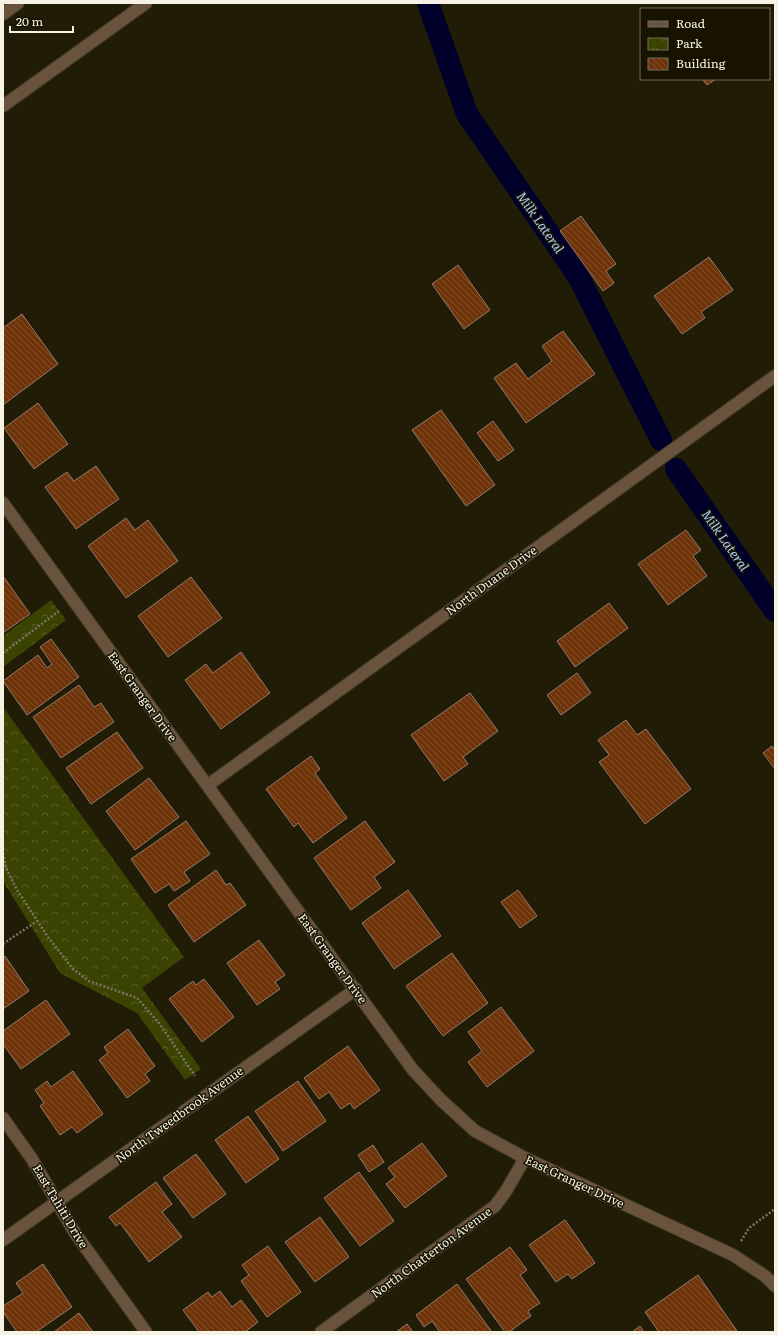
<svg xmlns="http://www.w3.org/2000/svg" width="778" height="1335" viewBox="0 0 778 1335" font-family="Literata,serif">
<style>
.park{fill:url(#park-crowns)}
.lines{fill:none;stroke-linecap:round;stroke-linejoin:round}
.canal{stroke:#00002a;stroke-width:22}
.building{fill:url(#building-back-hatch);stroke:#93796c}
.minor-casing{stroke:#3b3621;stroke-width:14}
.path{stroke:#7b7764;stroke-width:2.5;stroke-dasharray:2 2;stroke-linecap:butt}
.minor{stroke:#69533d;stroke-width:12}
.labels{text-anchor:middle;dominant-baseline:central;stroke-width:3;stroke-linejoin:round;paint-order:stroke}
.street-label{font-size:12px;fill:#f6f3e5;stroke:#181301}
.water-label{font-size:13px;font-style:italic;fill:#a6ccfa;stroke:#181301}
</style>
<defs>
<pattern id="park-crowns" width="20" height="18" patternUnits="userSpaceOnUse"><rect width="20" height="18" fill="#3a4301"/><path d="M2 6a3 3 0 1 1 6 0M12 15a3 3 0 1 1 6 0" fill="none" stroke="#575f26"/></pattern>
<pattern id="building-back-hatch" width="6" height="6" patternUnits="userSpaceOnUse"><rect width="6" height="6" fill="#6f330a"/><path d="M-1 5l2 2M0 0l6 6M5-1l2 2" fill="none" stroke="#84512e"/></pattern>
</defs>
<rect width="100%" height="100%" fill="#211c06"/>
<g class="park">
<path d="M 51,600 L 66,620 L 3,667 L 3,636 Z"/>
<path d="M 3,707 L 184,957 L 142,988 L 201,1069 L 185,1080 L 137,1013 L 60,973 L 3,881 Z"/>
</g>
<g class="lines">
<g class="canal">
<path d="M 428,3 L 467,114 L 578,276 L 661,440"/>
<path d="M 676,469 L 775,611"/>
</g>
</g>
<g class="building">
<path d="M 702,79 L 716,79 L 707,85 Z"/>
<path d="M 581,216 L 616,264 L 606,271 L 614,283 L 603,291 L 560,231 Z"/>
<path d="M 709,257 L 733,290 L 701,312 L 705,318 L 682,334 L 654,296 Z"/>
<path d="M 458,265 L 490,310 L 464,329 L 432,284 Z"/>
<path d="M 22,314 L 58,364 L 3,405 L 3,328 Z"/>
<path d="M 563,331 L 595,374 L 526,423 L 494,378 L 516,363 L 528,379 L 552,361 L 542,346 Z"/>
<path d="M 38,403 L 68,444 L 34,469 L 4,428 Z"/>
<path d="M 441,410 L 495,485 L 466,506 L 412,430 Z"/>
<path d="M 493,421 L 514,450 L 498,461 L 477,433 Z"/>
<path d="M 96,466 L 119,499 L 76,529 L 45,487 L 67,472 L 74,481 Z"/>
<path d="M 126,518 L 135,530 L 148,520 L 178,561 L 126,598 L 88,546 Z"/>
<path d="M 686,530 L 701,550 L 693,556 L 707,576 L 668,605 L 638,564 Z"/>
<path d="M 3,576 L 30,614 L 3,633 Z"/>
<path d="M 191,577 L 222,618 L 168,657 L 138,616 Z"/>
<path d="M 609,603 L 628,628 L 575,667 L 557,641 Z"/>
<path d="M 51,639 L 79,677 L 27,715 L 3,681 L 38,655 L 47,668 L 52,664 L 40,647 Z"/>
<path d="M 241,652 L 270,693 L 221,729 L 185,680 L 206,664 L 213,673 Z"/>
<path d="M 577,673 L 591,693 L 561,715 L 547,695 Z"/>
<path d="M 79,685 L 94,707 L 101,703 L 114,722 L 61,758 L 33,717 Z"/>
<path d="M 470,693 L 498,731 L 463,757 L 468,764 L 444,781 L 411,735 Z"/>
<path d="M 626,720 L 637,735 L 646,729 L 691,789 L 645,824 L 599,762 L 609,755 L 598,740 Z"/>
<path d="M 117,732 L 143,768 L 91,804 L 66,768 Z"/>
<path d="M 772,746 L 775,750 L 775,769 L 763,753 Z"/>
<path d="M 311,756 L 320,769 L 315,773 L 347,818 L 313,843 L 298,823 L 294,827 L 266,789 Z"/>
<path d="M 149,778 L 179,817 L 135,850 L 106,811 Z"/>
<path d="M 186,821 L 210,854 L 184,872 L 190,881 L 174,891 L 169,884 L 155,893 L 131,859 Z"/>
<path d="M 365,821 L 395,862 L 374,877 L 381,888 L 351,910 L 314,858 Z"/>
<path d="M 216,870 L 226,885 L 230,883 L 246,905 L 194,942 L 168,905 Z"/>
<path d="M 408,890 L 441,936 L 394,969 L 362,923 Z"/>
<path d="M 518,890 L 537,916 L 520,928 L 501,902 Z"/>
<path d="M 259,940 L 285,975 L 275,982 L 280,989 L 257,1005 L 227,963 Z"/>
<path d="M 452,953 L 488,1003 L 443,1036 L 406,986 Z"/>
<path d="M 5,956 L 29,991 L 3,1009 L 3,958 Z"/>
<path d="M 204,979 L 234,1017 L 202,1042 L 169,999 L 193,981 L 196,985 Z"/>
<path d="M 46,1000 L 70,1034 L 21,1069 L 3,1044 L 3,1031 Z"/>
<path d="M 501,1007 L 534,1051 L 487,1087 L 468,1062 L 482,1051 L 468,1032 Z"/>
<path d="M 128,1029 L 155,1066 L 145,1074 L 150,1081 L 127,1098 L 99,1060 L 108,1053 L 104,1047 Z"/>
<path d="M 348,1046 L 380,1090 L 354,1109 L 350,1103 L 341,1109 L 329,1092 L 319,1099 L 304,1078 Z"/>
<path d="M 73,1071 L 103,1114 L 77,1133 L 72,1127 L 60,1135 L 40,1106 L 44,1103 L 35,1090 L 47,1081 L 51,1087 Z"/>
<path d="M 298,1081 L 326,1121 L 283,1151 L 255,1111 Z"/>
<path d="M 248,1116 L 279,1159 L 246,1183 L 215,1140 Z"/>
<path d="M 422,1143 L 447,1176 L 405,1208 L 386,1184 L 395,1177 L 388,1168 Z"/>
<path d="M 373,1145 L 384,1162 L 369,1172 L 358,1155 Z"/>
<path d="M 196,1154 L 226,1194 L 193,1218 L 163,1178 Z"/>
<path d="M 359,1172 L 394,1221 L 360,1246 L 324,1198 Z"/>
<path d="M 156,1182 L 172,1204 L 162,1212 L 182,1237 L 149,1262 L 120,1223 L 116,1226 L 109,1217 Z"/>
<path d="M 320,1217 L 349,1257 L 315,1282 L 285,1242 Z"/>
<path d="M 565,1220 L 595,1263 L 572,1279 L 568,1274 L 556,1282 L 529,1245 Z"/>
<path d="M 268,1246 L 301,1292 L 267,1317 L 241,1281 L 249,1275 L 242,1265 Z"/>
<path d="M 510,1247 L 527,1270 L 520,1275 L 540,1303 L 528,1311 L 531,1316 L 509,1332 L 505,1332 L 466,1279 Z"/>
<path d="M 43,1264 L 72,1307 L 36,1332 L 17,1332 L 3,1312 L 3,1306 L 23,1293 L 16,1283 Z"/>
<path d="M 698,1275 L 737,1331 L 659,1332 L 645,1312 Z"/>
<path d="M 457,1284 L 492,1332 L 440,1332 L 432,1321 L 424,1327 L 416,1315 Z"/>
<path d="M 220,1291 L 232,1307 L 241,1300 L 258,1322 L 245,1332 L 199,1332 L 183,1310 L 208,1292 L 212,1297 Z"/>
<path d="M 79,1313 L 93,1332 L 54,1332 Z"/>
<path d="M 407,1324 L 413,1332 L 396,1332 Z"/>
<path d="M 640,1326 L 644,1332 L 632,1332 Z"/>
</g>
<g class="lines">
<defs>
<g id="minor">
<path d="M 3,14 L 18,3"/>
<path d="M 3,106 L 146,3"/>
<path d="M 3,503 L 413,1070 L 441,1100 L 475,1131 L 525,1158 L 733,1255 L 765,1276 L 775,1286"/>
<path d="M 208,785 L 775,376"/>
<path d="M 3,1118 L 32,1159 L 75,1233 L 146,1332"/>
<path d="M 3,1240 L 356,989"/>
<path d="M 321,1332 L 495,1206 L 506,1191 L 525,1158"/>
</g>
</defs>
<use href="#minor" class="minor-casing"/>
<g class="path">
<path d="M 3,653 L 59,611"/>
<path d="M 3,853 L 6,868 L 17,890 L 48,937 L 73,969 L 89,981 L 137,998 L 159,1023 L 195,1076"/>
<path d="M 3,944 L 37,921"/>
<path d="M 741,1241 L 749,1228 L 775,1209"/>
</g>
<use href="#minor" class="minor"/>
</g>
<g class="labels">
<g class="street-label">
<text transform="translate(491 580) rotate(-36)">North Duane Drive</text>
<text transform="translate(143 696) rotate(54)">East Granger Drive</text>
<text transform="translate(333 958) rotate(54)">East Granger Drive</text>
<text transform="translate(179 1114) rotate(-36)">North Tweedbrook Avenue</text>
<text transform="translate(575 1181) rotate(25)">East Granger Drive</text>
<text transform="translate(61 1206) rotate(59)">East Tahiti Drive</text>
<text transform="translate(431 1252) rotate(-36)">North Chatterton Avenue</text>
</g>
<g class="water-label">
<text transform="translate(541 222) rotate(55)">Milk Lateral</text>
<text transform="translate(726 540) rotate(55)">Milk Lateral</text>
</g>
</g>
<rect width="778" height="1335" fill="none" stroke="#f6f3e5" stroke-width="8"/>
<rect x="640" y="8" width="130" height="72" fill="#181301" stroke="#716d5c"/>
<rect x="648" y="21" width="20" height="6" fill="#69533d" stroke="#716d5c"/>
<text x="676" y="28" font-size="12" fill="#f6f3e5">Road</text>
<rect x="648" y="38" width="20" height="12" fill="url(#park-crowns)" stroke="#716d5c"/>
<text x="676" y="48" font-size="12" fill="#f6f3e5">Park</text>
<rect x="648" y="58" width="20" height="12" fill="url(#building-back-hatch)" stroke="#716d5c"/>
<text x="676" y="68" font-size="12" fill="#f6f3e5">Building</text>
<path d="M10 26v6h63v-6" fill="none" stroke="#f6f3e5" stroke-width="2"/>
<text x="16" y="26" font-size="12" fill="#f6f3e5" stroke="#181301" stroke-width="3" paint-order="stroke">20 m</text>
</svg>
